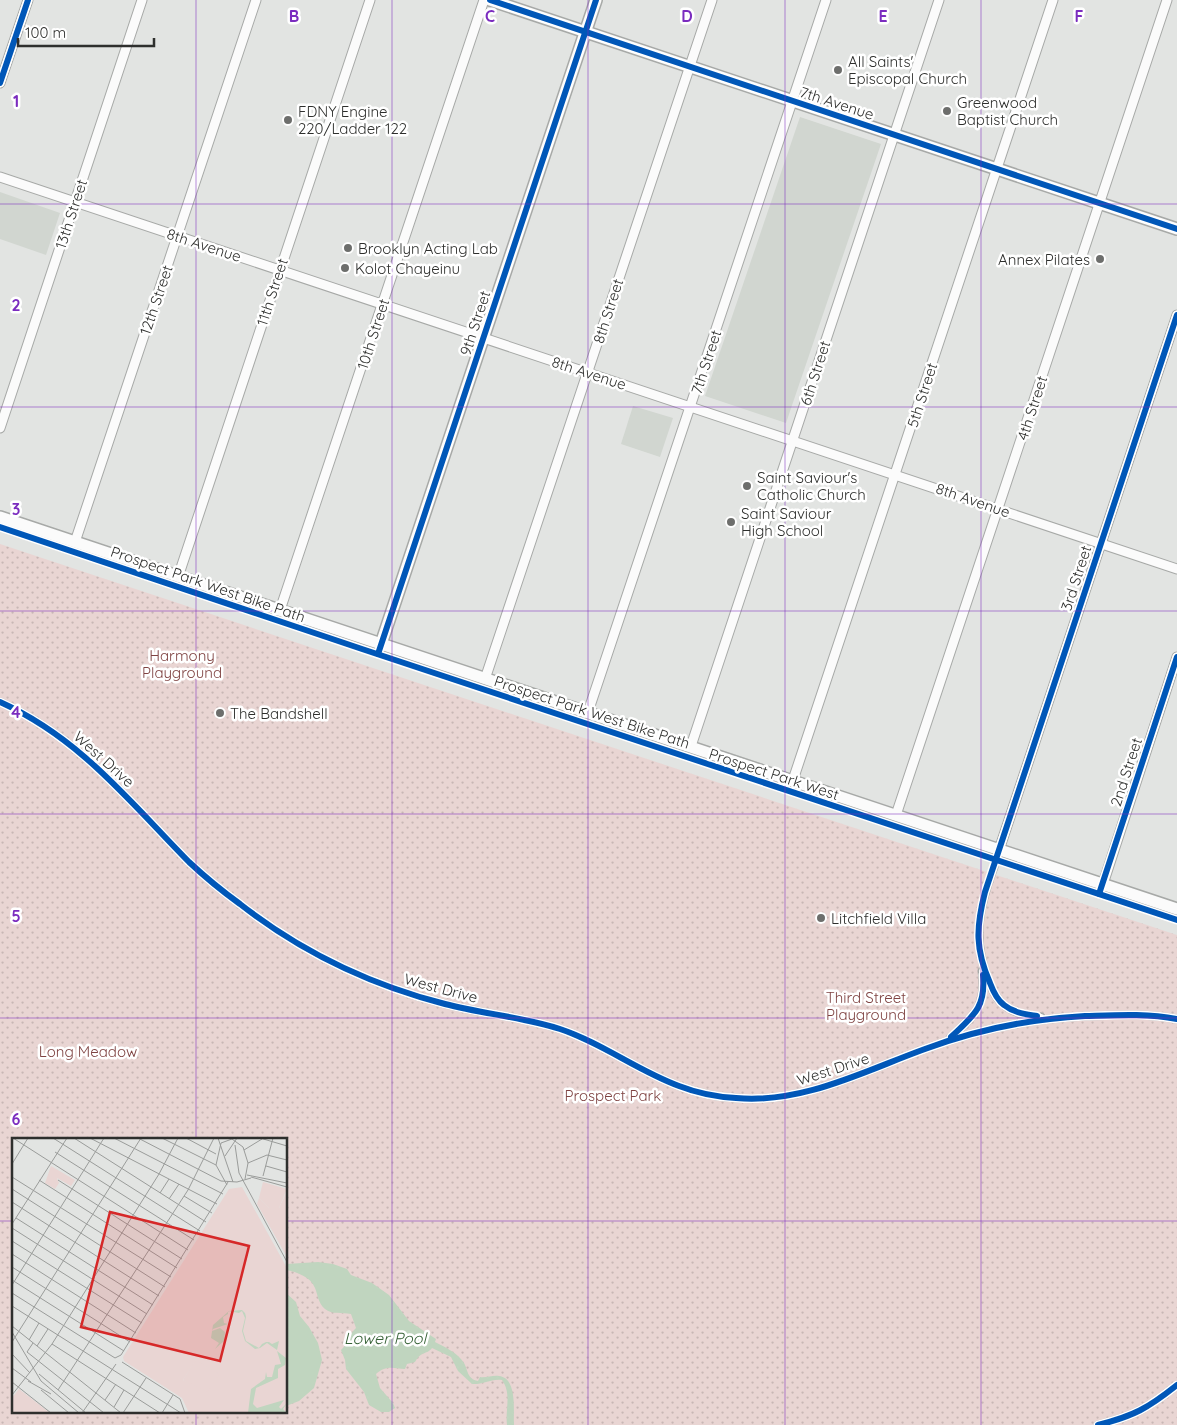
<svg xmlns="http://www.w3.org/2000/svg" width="1177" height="1425" viewBox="0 0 1177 1425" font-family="Quicksand,sans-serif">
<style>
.built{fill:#d1d6d0}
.park{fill:url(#park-dots);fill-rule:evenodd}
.water{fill:#c0d5bf}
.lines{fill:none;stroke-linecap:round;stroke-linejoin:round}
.pedestrian-casing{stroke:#a7a9a7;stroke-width:9}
.minor-casing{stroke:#a7a9a7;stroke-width:11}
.tertiary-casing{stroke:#a7a9a7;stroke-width:14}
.pedestrian{stroke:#fbfbfb;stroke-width:6}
.minor{stroke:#fbfbfb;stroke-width:9}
.tertiary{stroke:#fbfbfb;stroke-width:11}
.cycleway-casing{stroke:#fff;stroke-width:9}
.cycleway{stroke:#0057b8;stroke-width:6}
.grid{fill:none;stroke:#7b2cbf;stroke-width:1;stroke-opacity:0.55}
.poi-dot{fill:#6d6e6c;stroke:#fff;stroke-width:2}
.labels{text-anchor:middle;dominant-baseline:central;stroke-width:5;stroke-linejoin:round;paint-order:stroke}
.poi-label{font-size:15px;fill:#2e2f2d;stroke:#fff;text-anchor:start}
.street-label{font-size:15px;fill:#2e2f2d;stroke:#fff}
.park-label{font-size:15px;fill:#7f4342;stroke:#fff}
.water-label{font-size:16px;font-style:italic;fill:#366136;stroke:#fff}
.inset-road{fill:none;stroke:#9a9c9a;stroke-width:1}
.view{fill:#d62828;fill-opacity:0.15;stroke:#d62828;stroke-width:2.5}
.inset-edge{fill:none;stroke:#2e2f2d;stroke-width:2.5}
.grid-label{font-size:16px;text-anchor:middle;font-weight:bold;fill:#7b2cbf;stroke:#fff;stroke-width:5;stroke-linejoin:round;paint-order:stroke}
</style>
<defs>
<pattern id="park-dots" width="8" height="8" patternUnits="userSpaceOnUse" patternTransform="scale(1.25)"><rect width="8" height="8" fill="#e9d5d3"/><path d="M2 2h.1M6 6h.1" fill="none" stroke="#c8b7b5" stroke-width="1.8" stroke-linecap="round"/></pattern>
</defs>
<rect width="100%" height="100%" fill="#e2e4e2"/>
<g class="built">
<path d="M 800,117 L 881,144 L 786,423 L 705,396 Z"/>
<path d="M 0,192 L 60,213 L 46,255 L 0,239 Z"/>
<path d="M 633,406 L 673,418 L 660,457 L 621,444 Z"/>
</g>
<path class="park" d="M 0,544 L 1177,935 L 1177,1425 L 0,1425 ZM 14,1139 L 286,1139 L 286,1411 L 14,1411 Z"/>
<g class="water">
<path d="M 318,1262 L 333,1264 L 347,1269 L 351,1275 L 372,1283 L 389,1295 L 409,1321 L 436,1339 L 435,1342 C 445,1347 458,1353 464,1363 C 468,1370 467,1379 478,1381 L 480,1377 C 486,1378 493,1375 499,1376 C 518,1378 513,1412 514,1425 L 507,1425 C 505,1409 512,1394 502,1380 C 492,1378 482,1385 472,1384 L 458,1371 L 451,1357 L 432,1348 C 427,1355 422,1350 415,1362 L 407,1364 L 405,1369 C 393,1368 386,1365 376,1374 L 380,1388 L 393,1403 L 395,1408 L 389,1412 L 381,1412 L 369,1405 L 364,1392 L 346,1369 L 345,1360 L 341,1350 C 349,1343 348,1335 356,1328 L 351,1314 C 342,1312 332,1315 325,1309 C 318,1303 318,1295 315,1288 C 311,1277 297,1272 286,1270 L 286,1264 Z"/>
<path d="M 286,1293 L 296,1302 L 300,1316 L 309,1327 L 318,1343 L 322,1360 L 314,1388 L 299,1401 L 286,1406 Z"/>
</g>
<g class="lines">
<defs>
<g id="pedestrian">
<path d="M 0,702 C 80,738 129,801 189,862 C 205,877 222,891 240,904 C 300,951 371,985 445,1004 C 483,1014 523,1017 560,1029 C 602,1043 638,1071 679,1086 C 697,1093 717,1097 736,1098 C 803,1104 864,1071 925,1049 C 978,1029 1029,1019 1085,1016 C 1116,1015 1147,1013 1177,1019"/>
<path d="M 994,867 C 979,906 972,939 988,979 C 992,989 996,999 1004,1005 C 1015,1014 1028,1015 1041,1017"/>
<path d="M 950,1038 C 974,1015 987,1007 982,971"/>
<path d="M 1098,1425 C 1134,1416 1148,1408 1177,1385"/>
</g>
<g id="minor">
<path d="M 0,83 L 28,0"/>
<path d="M 0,177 L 1177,569"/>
<path d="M 0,428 L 142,0"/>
<path d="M 75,542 L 256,0"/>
<path d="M 178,577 L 370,0"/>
<path d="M 280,610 L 484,0"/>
<path d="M 485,679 L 712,0"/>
<path d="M 588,712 L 826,0"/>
<path d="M 691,746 L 939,0"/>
<path d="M 793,780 L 1053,0"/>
<path d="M 896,815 L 1167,0"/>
<path d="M 999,850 L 1177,315"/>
<path d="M 1103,884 L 1177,657"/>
</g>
<g id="tertiary">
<path d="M 490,0 L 1177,229"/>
<path d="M 0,517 L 1177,909"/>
<path d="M 381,644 L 596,0"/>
</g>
</defs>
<use href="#pedestrian" class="pedestrian-casing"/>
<use href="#minor" class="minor-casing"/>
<use href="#tertiary" class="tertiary-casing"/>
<use href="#pedestrian" class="pedestrian"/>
<use href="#minor" class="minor"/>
<use href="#tertiary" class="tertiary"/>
<defs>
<g id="cycleway">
<path d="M 490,0 L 1177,229"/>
<path d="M 0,83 L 28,0"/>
<path d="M 0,527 L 362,649 L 1177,920"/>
<path d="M 378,654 L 596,0"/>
<path d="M 0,702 C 80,738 129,801 189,862 C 205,877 222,891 240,904 C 300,951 371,985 445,1004 C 483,1014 523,1017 560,1029 C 602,1043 638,1071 679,1086 C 697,1093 717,1097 736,1098 C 803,1104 864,1071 925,1049 C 978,1029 1029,1019 1085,1016 C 1116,1015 1147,1013 1177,1019"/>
<path d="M 1099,894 L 1177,657"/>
<path d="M 1037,1016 C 1025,1014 1014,1013 1004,1005 C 997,1000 993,991 990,983 C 975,949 976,927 985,892 L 1177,315"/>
<path d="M 951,1037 C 973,1016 986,1008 983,975"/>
<path d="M 1098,1425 C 1134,1416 1148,1408 1177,1385"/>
</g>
</defs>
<use href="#cycleway" class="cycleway-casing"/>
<use href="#cycleway" class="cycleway"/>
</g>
<path class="grid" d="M 196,0 L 196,1139M 392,0 L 392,1425M 588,0 L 588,1425M 785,0 L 785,1425M 981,0 L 981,1425M 0,204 L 1177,204M 0,407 L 1177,407M 0,611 L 1177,611M 0,814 L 1177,814M 0,1018 L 1177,1018M 0,1221 L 14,1221M 286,1221 L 1177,1221M 196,1411 L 196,1425"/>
<g class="poi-dot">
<circle cx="838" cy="70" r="5"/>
<circle cx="947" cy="111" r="5"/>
<circle cx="288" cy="120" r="5"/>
<circle cx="348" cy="248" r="5"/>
<circle cx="1100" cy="259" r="5"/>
<circle cx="345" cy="268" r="5"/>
<circle cx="747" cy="486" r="5"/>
<circle cx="731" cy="522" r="5"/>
<circle cx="220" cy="713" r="5"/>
<circle cx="821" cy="918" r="5"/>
</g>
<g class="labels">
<g class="poi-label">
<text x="848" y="61">All Saints'<tspan x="848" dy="17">Episcopal Church</tspan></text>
<text x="957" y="102">Greenwood<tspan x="957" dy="17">Baptist Church</tspan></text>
<text x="298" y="111">FDNY Engine<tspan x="298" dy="17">220/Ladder 122</tspan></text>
<text x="358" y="248">Brooklyn Acting Lab</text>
<text x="1090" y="259" text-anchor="end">Annex Pilates</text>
<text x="355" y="268">Kolot Chayeinu</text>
<text x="757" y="477">Saint Saviour's<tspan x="757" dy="17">Catholic Church</tspan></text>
<text x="741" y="513">Saint Saviour<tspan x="741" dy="17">High School</tspan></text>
<text x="230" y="713">The Bandshell</text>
<text x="831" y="918">Litchfield Villa</text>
</g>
<g class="street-label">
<text transform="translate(837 103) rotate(18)">7th Avenue</text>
<text transform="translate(71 214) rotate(-72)">13th Street</text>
<text transform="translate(204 245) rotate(18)">8th Avenue</text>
<text transform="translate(272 292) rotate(-72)">11th Street</text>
<text transform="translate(156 300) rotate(-71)">12th Street</text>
<text transform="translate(608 311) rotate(-72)">8th Street</text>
<text transform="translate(475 323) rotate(-72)">9th Street</text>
<text transform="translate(373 334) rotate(-72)">10th Street</text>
<text transform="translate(706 362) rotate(-72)">7th Street</text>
<text transform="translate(589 373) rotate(18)">8th Avenue</text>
<text transform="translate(815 373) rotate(-72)">6th Street</text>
<text transform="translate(922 395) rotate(-72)">5th Street</text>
<text transform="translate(1032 408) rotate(-72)">4th Street</text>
<text transform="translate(973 500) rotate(19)">8th Avenue</text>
<text transform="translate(1076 578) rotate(-72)">3rd Street</text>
<text transform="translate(208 584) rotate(19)">Prospect Park West Bike Path</text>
<text transform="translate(592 712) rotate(18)">Prospect Park West Bike Path</text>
<text transform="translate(104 759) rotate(42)">West Drive</text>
<text transform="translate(1126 772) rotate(-72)">2nd Street</text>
<text transform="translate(774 774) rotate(18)">Prospect Park West</text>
<text transform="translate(441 988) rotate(15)">West Drive</text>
<text transform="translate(833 1069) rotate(-18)">West Drive</text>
</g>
<g class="park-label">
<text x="182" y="655">Harmony<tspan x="182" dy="17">Playground</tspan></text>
<text x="866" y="997">Third Street<tspan x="866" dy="17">Playground</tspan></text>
<text x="88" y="1051">Long Meadow</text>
<text x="613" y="1095">Prospect Park</text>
</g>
<g class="water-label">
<text x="385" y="1338">Lower Pool</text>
</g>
</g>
<g transform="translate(12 1138)">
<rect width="275" height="275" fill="#e2e4e2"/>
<path d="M 184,221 L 208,236 L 197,254 L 190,254 L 171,242 ZM 7,251 L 38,275 L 0,275 L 0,260 Z" fill="#e9d5d3"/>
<path d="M 39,28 L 63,42 L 59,48 L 45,40 L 47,45 L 43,51 L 33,45 ZM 251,44 L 275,51 L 267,70 L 257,70 L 247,60 ZM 230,49 L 275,130 L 275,275 L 177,275 L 170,260 L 112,223 L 111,219 L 217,51 ZM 184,222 L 207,236 L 196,254 L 171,242 Z" fill="#e9d5d3" fill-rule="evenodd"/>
<path d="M 275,53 L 275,119 L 245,66 L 247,60 L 257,70 L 267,70 Z" fill="#e9d5d3"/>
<path d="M 230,172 L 233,175 L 234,179 L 231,193 L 234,203 L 247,210 L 250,206 L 254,204 L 257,204 L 260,206 L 267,203 L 265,212 L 255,205 L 248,210 L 243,211 L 233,203 L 230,193 L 233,180 L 230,173 L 227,175 L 216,173 L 216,176 L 211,179 L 212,185 L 216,186 L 201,191 L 200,193 L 208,190 L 213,194 L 212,203 L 203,211 L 207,205 L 199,200 L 201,187 L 217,173 ZM 265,213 L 274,220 L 273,227 L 266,231 L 266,240 L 244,250 L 241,266 L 245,270 L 272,262 L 267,269 L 269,271 L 275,265 L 271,271 L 275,275 L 236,275 L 239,251 L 253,241 L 254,234 L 255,239 L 260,239 L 263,227 L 269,226 Z" fill="#c0d5bf"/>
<path class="inset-road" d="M 1,0 L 176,112M 41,0 L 188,93M 62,0 L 194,84M 78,0 L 205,66M 102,0 L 211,56M 126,0 L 209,43 L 225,44 L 239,40M 150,0 L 204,27M 174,0 L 204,16M 206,0 L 221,44M 248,0 L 275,8M 209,5 L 220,1 L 231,9 L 236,25 L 233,41M 209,5 L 204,27 L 215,47M 223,7 L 227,35 L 275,124M 232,12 L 250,1M 43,14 L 182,102M 213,18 L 225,0M 236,25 L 255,17 L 275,22M 0,26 L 16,0M 254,28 L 275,34M 235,37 L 275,45M 251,38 L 261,0M 0,39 L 159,139M 239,39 L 275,49M 27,42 L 165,130M 46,42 L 170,121M 0,51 L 153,149M 148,55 L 157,41M 172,58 L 200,75M 157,61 L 167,46M 0,64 L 147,158M 4,80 L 141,167M 0,86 L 55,0M 0,90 L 135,176M 0,103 L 130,185M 0,116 L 124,195M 0,129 L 118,204M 0,142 L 112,213M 0,147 L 92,0M 0,155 L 103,220M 0,168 L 169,275M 0,188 L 109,275M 0,194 L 29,243 L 67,275M 17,202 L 27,185M 0,204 L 129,0M 21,205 L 15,214 L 92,275M 40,206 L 148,275M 25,208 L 36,191M 0,216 L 18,235M 103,220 L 109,217 L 216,44M 110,224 L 168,261 L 173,275M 0,230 L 19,244M 27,236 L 74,275M 16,243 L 39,256M 0,244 L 39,275M 29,252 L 57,275M 46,252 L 176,52 L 202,0M 0,257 L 40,206 L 147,36 L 166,0M 93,262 L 104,246M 102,269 L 112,252M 70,275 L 104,226M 111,275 L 134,240M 150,275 L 161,257"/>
<path class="view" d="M 98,74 L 237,108 L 208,223 L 69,189 Z"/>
<rect width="275" height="275" class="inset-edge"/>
</g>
<g class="grid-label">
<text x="294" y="22">B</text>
<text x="490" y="22">C</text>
<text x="687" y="22">D</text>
<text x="883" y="22">E</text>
<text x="1079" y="22">F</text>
<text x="16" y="107">1</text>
<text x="16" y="311">2</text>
<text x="16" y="515">3</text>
<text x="16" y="718">4</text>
<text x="16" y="922">5</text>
<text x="16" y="1125">6</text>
</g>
<path d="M18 38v8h136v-8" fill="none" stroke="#2e2f2d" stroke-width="2.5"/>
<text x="25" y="38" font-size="15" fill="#2e2f2d" stroke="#ffffff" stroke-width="4" paint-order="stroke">100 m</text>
</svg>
